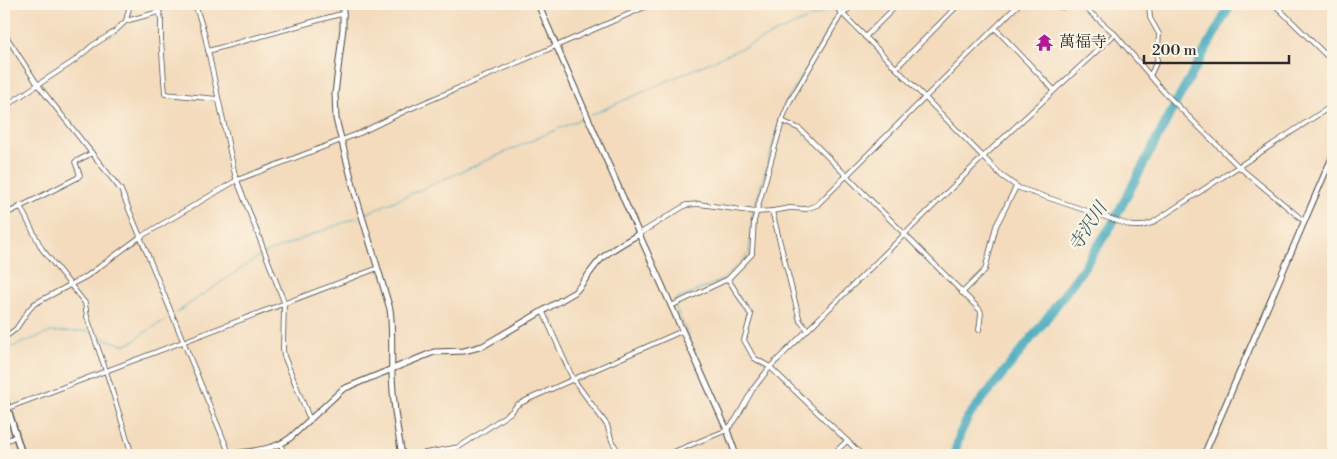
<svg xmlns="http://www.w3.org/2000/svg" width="1337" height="459" viewBox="0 0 1337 459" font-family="'Libre Bodoni','Noto Serif JP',serif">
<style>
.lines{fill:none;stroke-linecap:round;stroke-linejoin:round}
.stream{stroke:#40aabf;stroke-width:1}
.river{stroke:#40aabf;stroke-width:9}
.street-casing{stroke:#494541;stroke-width:5.5}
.secondary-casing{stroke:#494541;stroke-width:7}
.primary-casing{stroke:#494541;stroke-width:8}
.street{stroke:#fff;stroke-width:4}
.secondary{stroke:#fff;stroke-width:5}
.primary{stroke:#fff;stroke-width:5.5}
.labels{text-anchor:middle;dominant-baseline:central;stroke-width:4.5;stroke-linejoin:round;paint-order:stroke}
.poi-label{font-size:16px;fill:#2b2b2b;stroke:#fcf5e5;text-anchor:start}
.water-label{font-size:18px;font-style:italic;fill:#335e66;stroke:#fcf5e5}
</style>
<rect width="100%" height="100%" fill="#fcf5e5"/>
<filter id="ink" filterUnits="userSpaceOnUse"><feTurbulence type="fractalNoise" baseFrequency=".02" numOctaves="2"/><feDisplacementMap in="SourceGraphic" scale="10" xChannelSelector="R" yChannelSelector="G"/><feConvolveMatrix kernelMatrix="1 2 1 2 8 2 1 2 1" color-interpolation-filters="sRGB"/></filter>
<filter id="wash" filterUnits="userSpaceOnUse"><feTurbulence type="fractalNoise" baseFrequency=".0096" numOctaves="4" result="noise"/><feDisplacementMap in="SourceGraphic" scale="20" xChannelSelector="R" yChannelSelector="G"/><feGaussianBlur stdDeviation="1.12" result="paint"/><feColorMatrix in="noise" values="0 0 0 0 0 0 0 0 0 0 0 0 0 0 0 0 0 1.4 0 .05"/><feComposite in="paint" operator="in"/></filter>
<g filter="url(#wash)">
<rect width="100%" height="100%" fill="#f3dbbc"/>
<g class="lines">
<g class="stream">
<path d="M 844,9 L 849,4"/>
<path d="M 591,115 L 832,8 L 838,14 L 785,104 L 752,216 L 749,253 L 722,280 L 673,301 L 674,302"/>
<path d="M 365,214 L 583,118"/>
<path d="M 675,306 L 708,383"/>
<path d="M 176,313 L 261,255 L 358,217"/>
<path d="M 97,336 L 121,344 L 127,344 L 136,340 L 142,334 L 170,317"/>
<path d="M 4,350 L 51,332 L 88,331"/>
</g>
<path class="river" d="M 954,455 L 960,434 L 968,417 L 1038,330 L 1082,270 L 1111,226 L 1178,99 L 1231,4"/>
</g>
</g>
<g filter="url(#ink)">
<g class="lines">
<defs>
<g id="street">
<path d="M 195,4 L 204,32 L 235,175 L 284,302 L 283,349 L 284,356 L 308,415 L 310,418"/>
<path d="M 833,4 L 1002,176 L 1019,188 L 1132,226 L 1142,226 L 1152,223 L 1333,105"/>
<path d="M 1054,4 C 1061,10 1066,7 1073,4"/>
<path d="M 1078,4 L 1084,7 L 1115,34 L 1162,90 L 1239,167 L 1304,221"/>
<path d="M 1149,4 L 1150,18 L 1159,34 L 1157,61 L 1150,76"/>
<path d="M 1274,4 L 1333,62"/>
<path d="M 159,11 L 161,20 L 161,39 L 165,94 L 218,99"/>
<path d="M 843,14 L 854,4"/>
<path d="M 126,21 L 130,4"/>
<path d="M 995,28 L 1054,90"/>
<path d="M 4,33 L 38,85 L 121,190 L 230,455"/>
<path d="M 865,37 L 898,4"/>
<path d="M 208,51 L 337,15 L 344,14"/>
<path d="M 896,68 L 959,4"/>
<path d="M 4,107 L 74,61 L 93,45 L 114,32 L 126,21 L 155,13 L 168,4"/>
<path d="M 782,121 L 800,129 L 980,310 L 981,313 L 979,330"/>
<path d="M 20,206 L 42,249 L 85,303 L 87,317 L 106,371 L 132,455"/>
<path d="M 772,211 L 800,321 L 807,329"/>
<path d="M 4,215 L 77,178 L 80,175 L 75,162 L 92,153"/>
<path d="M 639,234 L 686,205 L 699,204 L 756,212 L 772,211 L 790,208 L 806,209 L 817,205 L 1019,4"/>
<path d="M 728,279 L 751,315 L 744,340 L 754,358 L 770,367 L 862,455"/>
<path d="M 962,293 L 985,270 L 996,226 L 1016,187"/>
<path d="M 671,306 L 728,279 L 752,254 L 754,221 L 784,115 L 790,101 L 842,13"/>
<path d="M 543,312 L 573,379 L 607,425 L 612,441 L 620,455"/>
<path d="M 4,338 L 16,329 L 28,311 L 34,304 L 87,276 L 140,237 L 237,180 L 360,133 L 405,111 L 556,46 L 652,4"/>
<path d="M 8,408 L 378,268"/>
<path d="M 4,442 L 16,436"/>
<path d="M 281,444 L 284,455"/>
<path d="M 414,455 L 459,447 L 488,428 L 511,412 L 517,405 L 529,399 L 682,331"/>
<path d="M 666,455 L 727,430 L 736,419 L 753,389 L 770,367 L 984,156 L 1115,34"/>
<path d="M 832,455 L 847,441"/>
</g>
<g id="secondary">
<path d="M 343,4 L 343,28 L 335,94 L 336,119 L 355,193 L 390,309 C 393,331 391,353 392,375 C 393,402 397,429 402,455"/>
<path d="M 538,4 L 639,234 L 727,430 L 736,455"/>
<path d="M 228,455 C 248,451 273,451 290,438 L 343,389 L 434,352 L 464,351 L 483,346 L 575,292 C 585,281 592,268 602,258 C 613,248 627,241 639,234"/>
<path d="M 1204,455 L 1326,171 L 1333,156"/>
</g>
<path id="primary" d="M 4,397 L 22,455"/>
</defs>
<use href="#street" class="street-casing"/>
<use href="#secondary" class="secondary-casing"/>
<use href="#primary" class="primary-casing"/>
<use href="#street" class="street"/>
<use href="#secondary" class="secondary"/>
<use href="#primary" class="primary"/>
</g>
</g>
<defs>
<symbol id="temple-bare" viewBox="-9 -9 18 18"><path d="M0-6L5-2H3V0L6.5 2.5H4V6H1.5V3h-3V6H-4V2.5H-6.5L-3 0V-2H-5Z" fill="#b5179e" stroke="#fcf5e5" stroke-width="2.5" paint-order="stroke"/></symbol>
</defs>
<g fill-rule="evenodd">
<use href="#temple-bare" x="1032" y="30" width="25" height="25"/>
</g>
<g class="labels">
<g class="poi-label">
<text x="1059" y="42">萬福寺</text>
</g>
<g class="water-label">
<text transform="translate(1088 227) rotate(-57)">寺沢川</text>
</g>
</g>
<rect width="1337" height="459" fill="none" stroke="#fcf5e5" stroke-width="20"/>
<path d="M1144 55v8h145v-8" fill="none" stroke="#2b2b2b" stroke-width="2.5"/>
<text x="1152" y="55" font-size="15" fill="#2b2b2b" stroke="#fcf5e5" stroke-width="4" paint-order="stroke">200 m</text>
</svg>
